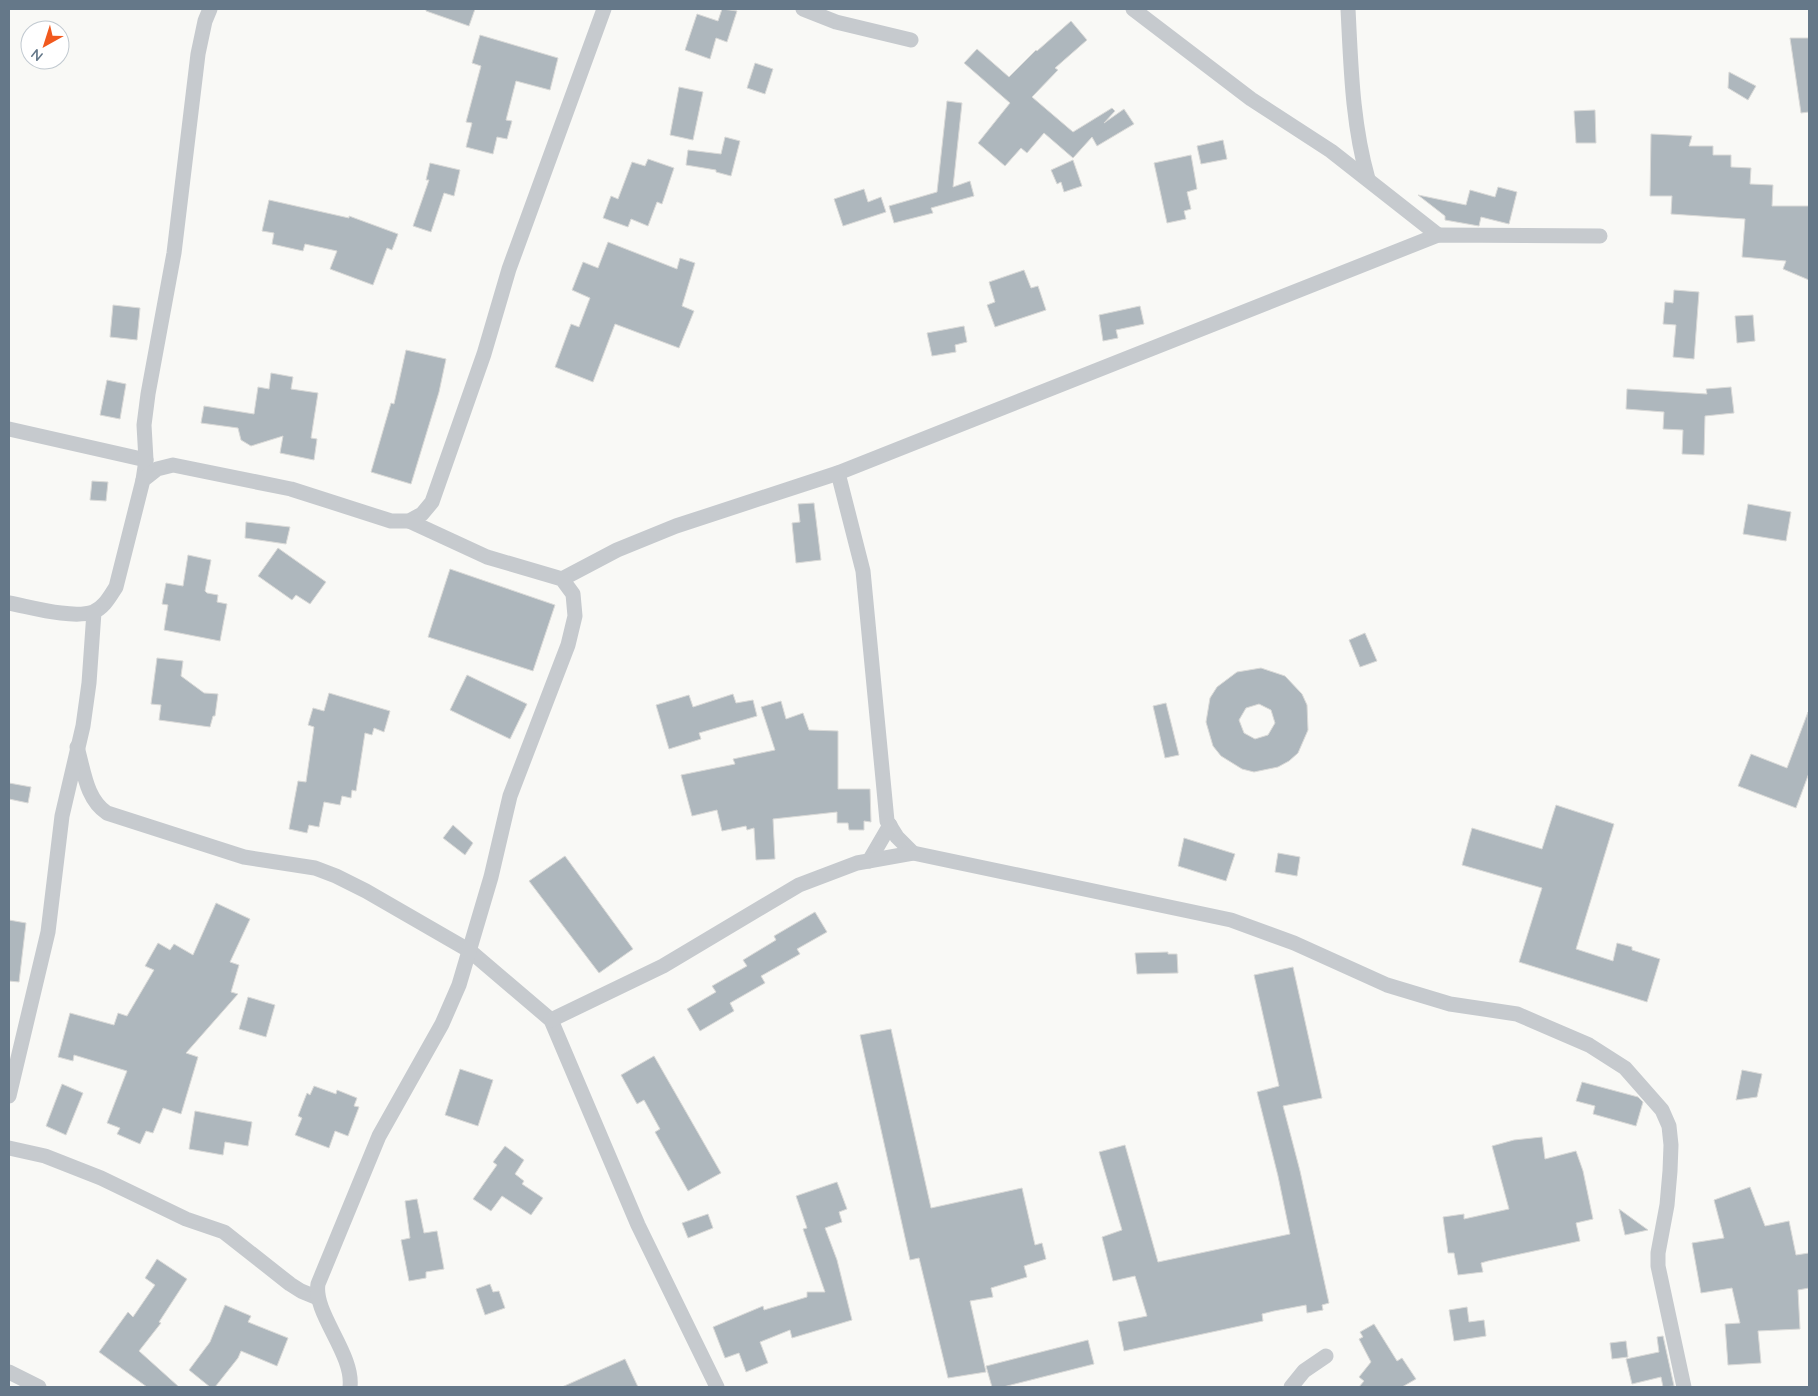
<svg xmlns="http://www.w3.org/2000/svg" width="1818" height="1396" viewBox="0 0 1818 1396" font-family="Quicksand,sans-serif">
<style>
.building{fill:#aeb7bd;stroke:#dadad8;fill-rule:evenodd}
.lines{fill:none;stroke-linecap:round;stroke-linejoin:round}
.street{stroke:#c6cace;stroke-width:15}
</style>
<rect width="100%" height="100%" fill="#f9f9f6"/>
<g class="building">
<path d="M 426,9 L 475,9 L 469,26 L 426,11 Z"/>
<path d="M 722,9 L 737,11 L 727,42 L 716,38 L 710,59 L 685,50 L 697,14 L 718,21 Z"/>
<path d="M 1071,21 L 1087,40 L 1055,68 L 1058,70 L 1032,97 L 1073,132 L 1112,108 L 1115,111 L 1104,123 L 1124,109 L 1134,124 L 1097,146 L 1092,137 L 1073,158 L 1044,133 L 1027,153 L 1021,148 L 1005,166 L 978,143 L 1010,103 L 964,63 L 977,49 L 1009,77 L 1036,50 L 1037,51 Z"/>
<path d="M 480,35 L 558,58 L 550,90 L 516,81 L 506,120 L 512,121 L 507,139 L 497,137 L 493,154 L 466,147 L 472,123 L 466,122 L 481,66 L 472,63 Z"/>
<path d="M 1790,38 L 1809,38 L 1809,112 L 1801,113 Z"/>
<path d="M 755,63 L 773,69 L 765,94 L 747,88 Z"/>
<path d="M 1729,72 L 1756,86 L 1748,100 L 1728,88 Z"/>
<path d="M 679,87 L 703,92 L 693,140 L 670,135 Z"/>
<path d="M 947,101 L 962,103 L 953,187 L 970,181 L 974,196 L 931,208 L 933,213 L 894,223 L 889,206 L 937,192 Z"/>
<path d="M 1595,110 L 1596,143 L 1576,143 L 1574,111 Z"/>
<path d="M 1651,134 L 1692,136 L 1689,146 L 1713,146 L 1713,155 L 1731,155 L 1731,167 L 1751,168 L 1750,184 L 1773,185 L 1772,206 L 1809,206 L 1809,280 L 1783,269 L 1786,261 L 1742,257 L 1745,219 L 1671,214 L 1672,196 L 1650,196 Z"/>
<path d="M 725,137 L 740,141 L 731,176 L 716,172 L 716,170 L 686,165 L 688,150 L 721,154 Z"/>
<path d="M 1223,140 L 1227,159 L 1201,164 L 1197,146 Z"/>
<path d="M 1191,155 L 1197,189 L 1187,192 L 1191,209 L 1184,211 L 1186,219 L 1167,223 L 1154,163 Z"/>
<path d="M 648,159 L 674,168 L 662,204 L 657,202 L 648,226 L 631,219 L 628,227 L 603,218 L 611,196 L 618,199 L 632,162 L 645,166 Z"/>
<path d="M 1073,160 L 1082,186 L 1064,192 L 1061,182 L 1057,184 L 1051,170 Z"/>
<path d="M 430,163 L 460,170 L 454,196 L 444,193 L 431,232 L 413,226 L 429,180 L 426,180 Z"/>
<path d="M 1498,187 L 1517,192 L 1509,224 L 1481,217 L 1479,226 L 1445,220 L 1445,216 L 1418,195 L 1466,205 L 1470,190 L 1495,197 Z"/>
<path d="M 864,189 L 868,202 L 881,197 L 886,212 L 843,226 L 834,199 Z"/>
<path d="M 269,200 L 349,218 L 349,216 L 398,234 L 392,250 L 387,248 L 373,285 L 330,269 L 337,251 L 305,244 L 303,251 L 272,244 L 274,233 L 262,231 Z"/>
<path d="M 608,242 L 677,269 L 680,258 L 695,263 L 682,306 L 694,311 L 679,348 L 615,324 L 593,382 L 555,367 L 571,324 L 579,327 L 590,298 L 572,290 L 583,262 L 598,268 Z"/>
<path d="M 1024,270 L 1031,288 L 1038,286 L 1046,310 L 995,327 L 987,305 L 995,302 L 989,282 Z"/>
<path d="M 1674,290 L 1699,292 L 1694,359 L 1673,357 L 1676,325 L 1663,324 L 1665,302 L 1673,303 Z"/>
<path d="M 113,305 L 140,308 L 137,340 L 110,337 Z"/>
<path d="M 1140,306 L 1144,324 L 1116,330 L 1118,338 L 1103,341 L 1099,315 Z"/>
<path d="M 1753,315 L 1755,341 L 1737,343 L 1735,316 Z"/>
<path d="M 964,326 L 967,342 L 955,345 L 956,352 L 932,356 L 927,333 Z"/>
<path d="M 406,350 L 446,359 L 439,392 L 411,484 L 371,472 L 391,403 L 394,404 Z"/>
<path d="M 271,373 L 293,377 L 291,389 L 318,393 L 311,438 L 317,439 L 314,460 L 280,453 L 283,436 L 251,446 L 241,440 L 238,428 L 201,423 L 204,406 L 254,414 L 258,387 L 269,389 Z"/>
<path d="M 107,380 L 126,384 L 120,419 L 100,415 Z"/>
<path d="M 1731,387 L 1734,413 L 1705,416 L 1704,455 L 1682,454 L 1683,430 L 1663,429 L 1664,412 L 1626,409 L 1627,389 L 1707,394 L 1706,389 Z"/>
<path d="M 92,481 L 108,482 L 106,501 L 90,500 Z"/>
<path d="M 814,503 L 821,560 L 796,563 L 792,523 L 800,522 L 798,504 Z"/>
<path d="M 1748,504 L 1791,512 L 1786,541 L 1743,534 Z"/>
<path d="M 246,522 L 290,527 L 286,544 L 245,538 Z"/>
<path d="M 278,548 L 326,582 L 310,604 L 296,595 L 292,600 L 258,576 Z"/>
<path d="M 188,555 L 211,560 L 205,591 L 207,593 L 218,595 L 217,602 L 227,604 L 220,641 L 164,630 L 168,605 L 162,604 L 166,583 L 183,586 Z"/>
<path d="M 450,569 L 555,605 L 533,671 L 428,637 Z"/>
<path d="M 1365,633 L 1377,661 L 1360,667 L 1349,640 Z"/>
<path d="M 157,658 L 183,661 L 181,676 L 204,693 L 218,694 L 215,716 L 213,716 L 210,727 L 159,720 L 161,705 L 151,704 Z"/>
<path d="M 1261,668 L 1285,676 L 1302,694 L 1307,705 L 1308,730 L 1298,753 L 1289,761 L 1278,767 L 1254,772 L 1242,769 L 1221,756 L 1213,746 L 1206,722 L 1210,698 L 1217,687 L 1237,672 ZM 1259,704 L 1271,710 L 1275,723 L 1268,735 L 1255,739 L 1244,733 L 1239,720 L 1246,708 Z"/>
<path d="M 467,675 L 527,704 L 510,739 L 450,710 Z"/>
<path d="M 329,693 L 390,711 L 384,732 L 374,728 L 372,735 L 365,733 L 356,791 L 352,790 L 351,798 L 342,796 L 340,805 L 324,802 L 319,827 L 309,825 L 307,833 L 289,829 L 298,781 L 306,782 L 314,727 L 308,725 L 313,708 L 324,711 Z"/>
<path d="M 733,694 L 736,703 L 753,700 L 757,716 L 699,733 L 701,739 L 669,749 L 656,705 L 689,695 L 693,707 Z"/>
<path d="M 781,701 L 786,719 L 803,713 L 809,730 L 838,731 L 838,789 L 870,789 L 871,822 L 864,821 L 864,830 L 849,830 L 848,823 L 837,823 L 837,812 L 773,819 L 775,859 L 756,860 L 754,828 L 747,830 L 746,826 L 722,831 L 717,810 L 692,816 L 681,775 L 735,764 L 733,759 L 775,750 L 761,707 Z"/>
<path d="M 1166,703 L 1179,755 L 1165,758 L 1153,706 Z"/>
<path d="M 1808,712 L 1809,773 L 1796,808 L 1738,786 L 1751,754 L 1787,768 Z"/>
<path d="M 9,783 L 31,787 L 28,803 L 9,799 Z"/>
<path d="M 1556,805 L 1614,824 L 1576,949 L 1613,961 L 1617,943 L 1632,947 L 1632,950 L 1660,959 L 1647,1002 L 1519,962 L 1542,888 L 1462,865 L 1472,828 L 1542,849 Z"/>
<path d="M 453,825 L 473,843 L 465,855 L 443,838 Z"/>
<path d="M 1184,838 L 1235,854 L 1226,881 L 1178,866 Z"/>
<path d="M 1278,853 L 1300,857 L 1297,876 L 1275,872 Z"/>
<path d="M 565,856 L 633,949 L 599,973 L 529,881 Z"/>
<path d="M 216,903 L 250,919 L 230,962 L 239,965 L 231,992 L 238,994 L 186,1053 L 198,1057 L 181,1114 L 163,1108 L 153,1133 L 146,1131 L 140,1144 L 117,1134 L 120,1128 L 107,1123 L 127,1071 L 74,1055 L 73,1061 L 58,1057 L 70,1013 L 114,1025 L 118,1013 L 127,1016 L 154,970 L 145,966 L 158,943 L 170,950 L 174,944 L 193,955 Z"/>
<path d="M 815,912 L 827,932 L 797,949 L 800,954 L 761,976 L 765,983 L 730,1003 L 734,1011 L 700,1031 L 687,1009 L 716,992 L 712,986 L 747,966 L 743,960 L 776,940 L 774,936 Z"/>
<path d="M 9,920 L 26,923 L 19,982 L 9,981 Z"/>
<path d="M 1168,952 L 1168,954 L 1177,954 L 1178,973 L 1137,974 L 1135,953 Z"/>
<path d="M 1293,967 L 1322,1098 L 1283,1106 L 1300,1171 L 1329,1303 L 1322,1305 L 1323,1310 L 1307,1313 L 1306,1305 L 1274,1311 L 1262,1314 L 1263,1321 L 1124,1351 L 1118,1322 L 1147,1316 L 1135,1276 L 1113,1281 L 1102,1237 L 1122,1230 L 1099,1152 L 1125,1145 L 1158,1262 L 1290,1234 L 1278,1176 L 1257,1092 L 1279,1086 L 1254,975 Z"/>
<path d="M 248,997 L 275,1005 L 266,1037 L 239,1029 Z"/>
<path d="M 891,1029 L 931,1208 L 1022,1188 L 1035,1245 L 1042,1243 L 1046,1259 L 1024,1266 L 1027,1277 L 991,1288 L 993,1297 L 970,1301 L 986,1372 L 948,1378 L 919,1258 L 910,1260 L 860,1035 Z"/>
<path d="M 654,1056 L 721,1173 L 688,1191 L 655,1132 L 660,1129 L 644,1100 L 637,1104 L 621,1075 Z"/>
<path d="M 460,1069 L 493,1080 L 478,1126 L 445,1115 Z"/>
<path d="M 1742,1070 L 1762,1074 L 1757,1097 L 1736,1100 Z"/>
<path d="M 1582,1082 L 1638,1097 L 1643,1102 L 1636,1126 L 1593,1114 L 1595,1106 L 1576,1101 Z"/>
<path d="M 62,1084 L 83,1093 L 66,1135 L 46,1126 Z"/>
<path d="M 314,1086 L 336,1094 L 337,1090 L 357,1098 L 354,1106 L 359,1107 L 348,1136 L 335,1131 L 329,1148 L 295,1135 L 302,1118 L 298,1116 L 307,1093 L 310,1095 Z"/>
<path d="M 195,1111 L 252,1122 L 248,1146 L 225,1142 L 223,1155 L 189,1149 Z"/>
<path d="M 1542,1137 L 1545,1159 L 1576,1151 L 1583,1171 L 1593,1219 L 1576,1223 L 1580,1241 L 1488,1261 L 1481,1263 L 1483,1272 L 1458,1275 L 1454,1253 L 1448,1253 L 1443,1217 L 1464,1214 L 1464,1219 L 1509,1209 L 1492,1146 L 1514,1140 Z"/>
<path d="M 505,1146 L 524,1160 L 515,1174 L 524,1181 L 522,1184 L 543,1198 L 531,1215 L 502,1196 L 491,1211 L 473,1199 L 497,1165 L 493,1162 Z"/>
<path d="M 837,1182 L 847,1209 L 839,1212 L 842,1222 L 825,1228 L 837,1260 L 852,1320 L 792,1338 L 790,1330 L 760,1342 L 768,1363 L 746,1372 L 739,1353 L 725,1358 L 713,1327 L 763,1306 L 764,1310 L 807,1297 L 807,1292 L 825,1292 L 803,1229 L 807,1228 L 796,1196 Z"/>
<path d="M 1750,1187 L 1765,1226 L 1789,1221 L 1796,1255 L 1809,1253 L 1809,1288 L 1798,1290 L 1800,1329 L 1758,1331 L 1761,1363 L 1728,1365 L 1725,1324 L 1740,1323 L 1732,1288 L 1701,1293 L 1692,1243 L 1724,1238 L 1714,1200 Z"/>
<path d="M 417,1199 L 424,1233 L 437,1231 L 444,1269 L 426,1272 L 426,1278 L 409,1281 L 401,1240 L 410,1238 L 405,1201 Z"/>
<path d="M 1619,1209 L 1648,1230 L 1625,1235 Z"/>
<path d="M 708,1214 L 713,1228 L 688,1238 L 682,1223 Z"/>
<path d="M 157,1259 L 187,1279 L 159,1322 L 161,1323 L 139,1351 L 179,1387 L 147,1387 L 99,1352 L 128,1312 L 133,1317 L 155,1285 L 145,1278 Z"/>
<path d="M 490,1284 L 493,1292 L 499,1291 L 505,1308 L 485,1315 L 476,1289 Z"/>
<path d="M 225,1305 L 251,1316 L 248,1322 L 288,1338 L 277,1366 L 241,1351 L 238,1358 L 215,1387 L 210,1387 L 189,1370 L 210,1342 Z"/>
<path d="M 1467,1307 L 1469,1322 L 1484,1320 L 1486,1336 L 1454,1341 L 1449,1310 Z"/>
<path d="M 1374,1324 L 1397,1361 L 1402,1358 L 1416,1379 L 1402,1387 L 1359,1387 L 1364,1381 L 1359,1377 L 1371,1362 L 1359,1339 L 1363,1337 L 1360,1332 Z"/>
<path d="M 1663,1336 L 1674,1386 L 1663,1387 L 1661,1377 L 1632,1384 L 1626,1359 L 1659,1352 L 1657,1337 Z"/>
<path d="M 1088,1340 L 1094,1364 L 1003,1387 L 992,1387 L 986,1366 Z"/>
<path d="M 1626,1341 L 1628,1357 L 1612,1359 L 1610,1343 Z"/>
<path d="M 625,1359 L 638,1387 L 562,1387 Z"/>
</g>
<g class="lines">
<g class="street">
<path d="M 803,9 L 836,22 L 911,40"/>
<path d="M 1133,9 L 1251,99 L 1331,151 L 1438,235"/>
<path d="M 1348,9 C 1351,66 1352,123 1368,179"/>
<path d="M 9,429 L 146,460"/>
<path d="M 838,473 L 863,571 L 887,821 L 897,837 L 913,853"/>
<path d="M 143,480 L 146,460 L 144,425 L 148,394 L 174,253 L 198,54 L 205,21 L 210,9"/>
<path d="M 562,579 L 617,550 L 676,526 L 838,473 L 1438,235 L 1600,236"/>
<path d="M 9,603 C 31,607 72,619 93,612 C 104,608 110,596 116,587 L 143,480 L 157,469 L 173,465 L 291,489 L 391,521 L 409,521 L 422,514 L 432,502 L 484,354 L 509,269 L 604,9"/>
<path d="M 77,747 C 84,771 86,799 107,813 L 244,857 L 315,868 L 336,876 L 366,891 L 470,951 L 551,1020 L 638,1225 L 717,1387"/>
<path d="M 869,861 L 890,825"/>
<path d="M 551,1020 L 663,966 L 799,885 L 857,863 L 913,853 L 1231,920 L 1294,943 L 1387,985 L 1450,1004 L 1517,1014 L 1589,1045 L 1625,1068 L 1662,1110 L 1669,1126 L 1671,1145 L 1670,1171 L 1667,1205 L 1658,1253 L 1658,1266 L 1684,1387"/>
<path d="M 9,1096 L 48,932 L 62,816 L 83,726 L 89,683 L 94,612"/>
<path d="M 9,1148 L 45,1156 L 101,1178 L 186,1219 L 224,1232 L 290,1284 L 301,1291 L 318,1298"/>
<path d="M 9,1372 L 39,1387"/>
<path d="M 350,1387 C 354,1354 313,1313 318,1284 L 379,1136 L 442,1024 L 459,985 L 491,877 L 510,796 L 568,645 L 575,616 L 573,594 L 562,579 L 487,557 L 409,521"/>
<path d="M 1291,1387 L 1304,1371 L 1326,1356"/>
</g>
</g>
<rect width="1818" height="1396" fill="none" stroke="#657889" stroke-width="20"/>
<g transform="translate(45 45) rotate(219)"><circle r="24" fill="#ffffff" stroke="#c1c9d0"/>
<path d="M0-4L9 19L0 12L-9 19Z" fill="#f1591e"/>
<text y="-8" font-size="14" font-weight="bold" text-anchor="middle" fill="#657889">N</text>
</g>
</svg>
